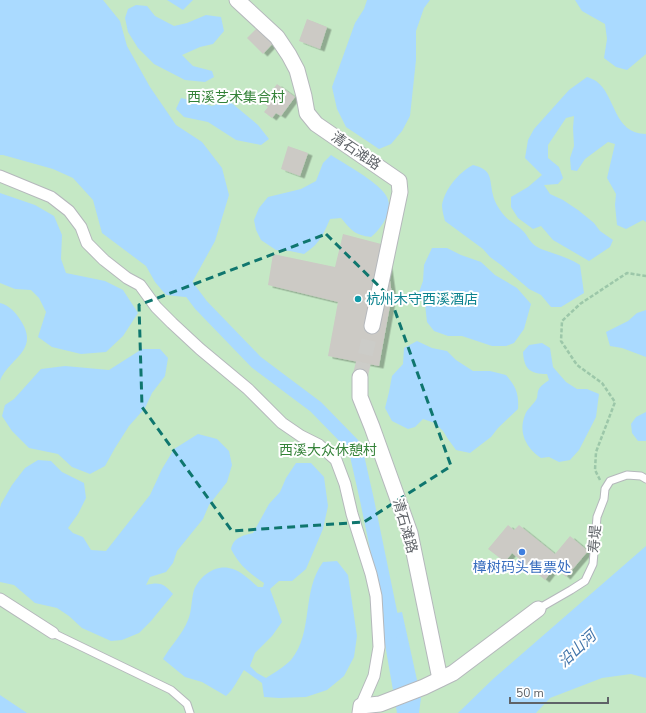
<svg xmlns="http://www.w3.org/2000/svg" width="646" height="713" viewBox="0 0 646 713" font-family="'Nunito Sans','Noto Sans SC',sans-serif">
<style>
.green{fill:#c5e8c5}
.water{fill:#aadaff}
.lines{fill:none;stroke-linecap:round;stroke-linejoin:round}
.canal{stroke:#aadaff;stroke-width:14}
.building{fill:#cccac5;filter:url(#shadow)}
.minor-tunnel{stroke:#ccccc8;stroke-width:15;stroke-dasharray:15 8;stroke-linecap:butt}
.service-casing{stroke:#b5b8bc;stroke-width:9}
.pedestrian-casing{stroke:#b5b8bc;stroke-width:13}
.minor-casing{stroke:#b5b8bc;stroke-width:17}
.path{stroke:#9cc7a9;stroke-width:2.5;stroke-dasharray:4 2;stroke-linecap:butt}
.service{stroke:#fff;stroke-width:7}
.pedestrian{stroke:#fff;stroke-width:11}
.minor{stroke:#fff;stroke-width:15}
.marked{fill:none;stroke:#0f766e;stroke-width:3;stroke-dasharray:8 5;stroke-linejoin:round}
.culture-dot{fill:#0f9aa8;stroke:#fff;stroke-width:1.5}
.shop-dot{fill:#3f7fe0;stroke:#fff;stroke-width:1.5}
.labels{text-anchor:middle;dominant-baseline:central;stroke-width:4;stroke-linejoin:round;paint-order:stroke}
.park-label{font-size:14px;fill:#348238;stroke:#fff}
.street-label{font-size:14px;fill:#5f6368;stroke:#fff}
.culture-label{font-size:14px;fill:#0d838f;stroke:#fff;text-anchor:start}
.shop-label{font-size:14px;fill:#366cbe;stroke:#fff}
.water-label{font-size:15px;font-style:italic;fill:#4174aa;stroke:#fff}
</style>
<defs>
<filter id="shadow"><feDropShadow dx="4.5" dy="2.5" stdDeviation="0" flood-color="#0004"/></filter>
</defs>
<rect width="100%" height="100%" fill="#f1efe8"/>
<rect class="green" x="0" y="0" width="646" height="713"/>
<g class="water">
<path d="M 0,0 L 103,0 L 120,21 L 127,46 L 150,87 L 176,125 L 202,142 L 222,168 L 229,195 L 215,241 L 189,288 L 194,295 L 185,297 L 166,295 L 155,282 L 146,266 L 102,233 L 93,200 L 73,178 L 53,169 L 3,155 L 0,155 Z"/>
<path d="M 167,0 L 193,0 L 183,10 Z"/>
<path d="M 367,0 L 430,0 L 424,8 L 416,31 L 416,60 L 410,116 L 402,131 L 391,144 L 379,149 L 346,127 L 337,109 L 332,87 L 355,23 L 364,9 Z"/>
<path d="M 575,0 L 646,0 L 646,54 L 627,70 L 616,67 L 604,58 L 607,39 L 605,24 L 582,11 Z"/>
<path d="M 136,5 L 147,6 L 155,16 L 174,26 L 187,23 L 206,15 L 221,17 L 224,31 L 213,44 L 200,47 L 182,55 L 193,66 L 212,71 L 214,77 L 205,82 L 185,80 L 154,64 L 138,48 L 128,32 L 125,18 L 128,9 Z"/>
<path d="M 587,77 C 590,78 593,79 596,81 C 616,95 613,134 646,134 L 646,222 L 643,220 L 626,229 L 617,225 L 615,205 L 616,194 L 607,178 L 615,144 L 608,142 L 585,159 L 577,171 L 571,170 L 570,158 L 574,146 L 573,128 L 574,116 L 566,118 L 548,145 L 548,158 L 559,167 L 563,178 L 558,184 L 544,185 L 550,194 L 563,200 L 578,210 L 594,223 L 600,231 L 613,240 L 610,247 L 589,261 L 553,240 L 541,226 L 533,229 L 518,218 L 511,207 L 511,197 L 528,187 L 542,175 L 525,158 L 528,140 L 534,129 L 569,90 Z"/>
<path d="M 181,98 L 195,101 L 212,106 L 228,100 L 258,125 L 269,139 L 261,145 L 236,140 L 208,122 L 184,117 L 176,109 Z"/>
<path d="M 331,155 C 346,165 375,180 385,194 C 396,208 382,228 371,237 C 355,235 352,231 341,218 L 330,219 C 322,237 320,243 304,254 L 290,251 L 276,250 L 261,240 L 256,230 L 254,220 L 259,208 L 268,197 L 301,189 L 316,181 L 323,163 Z"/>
<path d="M 473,165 C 493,170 489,178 493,195 C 494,201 499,209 503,214 C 508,221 518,225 524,232 C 530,239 530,244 541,249 C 554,254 568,257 580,265 L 584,293 L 561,307 L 551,307 L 541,295 L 529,289 L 501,265 L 490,257 L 483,249 L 445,221 C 444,217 442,210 442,205 C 445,189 458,173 473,165 Z"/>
<path d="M 0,193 L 35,205 L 54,216 L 62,235 L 61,259 L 66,273 L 105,281 L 123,290 L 138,313 L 123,336 L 106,352 L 81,354 L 52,347 L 38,337 L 46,312 L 39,298 L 31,290 L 15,289 L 0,283 Z"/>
<path d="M 432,248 L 447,248 L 461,255 L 481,262 L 495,275 L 517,288 L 531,304 L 524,329 L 514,343 L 506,346 L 492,346 L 462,336 L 448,336 L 434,331 L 427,322 L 425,304 L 418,295 L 423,281 L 424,265 Z"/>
<path d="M 0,303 C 9,305 16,313 21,321 C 40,351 9,358 0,381 Z"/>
<path d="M 646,310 L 646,357 L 622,348 L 610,346 L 606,332 L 628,321 L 637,313 Z"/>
<path d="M 417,341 L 432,348 L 447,351 L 456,360 L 473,371 L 490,371 L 506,375 C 516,387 519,393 518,409 L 498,428 L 491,437 L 470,453 L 456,450 L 448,439 L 443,431 L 435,423 L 423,419 L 415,427 L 408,429 L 392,421 L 385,408 L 389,392 L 392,376 L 403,364 L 404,348 Z"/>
<path d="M 542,343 L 550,348 L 553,367 L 566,382 L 577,389 L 587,389 L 599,394 L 596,417 L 579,450 L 570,460 L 559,462 L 549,457 L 541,458 C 526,448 518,432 525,415 C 527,409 533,405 536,400 C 538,397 537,394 538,391 C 540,386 545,383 549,380 L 547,374 C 530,374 524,369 523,352 L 529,345 Z"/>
<path d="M 142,349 L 160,349 L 168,358 L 165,376 L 152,393 L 145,408 L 129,426 L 115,448 L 105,466 L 90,474 L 72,467 L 58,454 L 29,448 L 12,431 L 2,416 L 5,405 L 14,399 L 41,369 L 65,366 L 109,370 Z"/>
<path d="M 646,412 L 646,441 L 638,441 L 632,433 L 631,424 L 636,417 Z"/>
<path d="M 198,434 L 217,439 L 229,451 L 232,465 L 227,482 L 209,505 L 203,519 L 177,551 L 173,563 L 166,572 L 150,577 L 146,585 C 160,582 163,583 173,594 L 151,621 L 139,633 L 122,640 L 111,641 L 82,628 L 69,616 L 57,608 L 35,603 L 14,585 L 0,582 L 0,508 L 1,504 L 12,485 L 25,468 L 38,460 L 51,461 L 62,472 L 84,483 L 86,498 L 78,514 L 68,528 L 73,533 L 83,537 L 91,550 L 106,551 L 150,495 L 162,469 L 174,449 Z"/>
<path d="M 296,463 L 311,463 L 324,477 L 328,506 L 323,529 L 306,569 L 292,581 L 279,581 L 270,589 L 282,622 L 272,636 L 255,653 L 250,666 L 257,673 L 266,678 C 274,673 284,667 291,660 C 314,632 301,592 323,562 L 337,561 L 348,575 L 357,636 L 354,657 L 344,676 L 327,690 L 306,697 L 279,698 L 264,697 L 262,683 L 244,670 C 238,679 234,689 226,696 L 202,682 L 185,677 L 163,659 C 171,645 182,635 188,620 C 192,611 191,600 194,590 C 200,575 217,563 233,569 C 242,572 251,581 258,587 L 263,587 L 264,583 C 248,572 240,566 231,549 C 234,537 242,536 253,533 L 269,504 L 280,492 L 286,478 Z"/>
<path d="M 646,546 L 646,678 L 631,674 L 602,678 L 550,698 L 536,713 L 458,713 L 493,679 Z"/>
<path d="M 402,612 L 421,698 L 419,713 L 397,713 L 380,616 Z"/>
<path d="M 0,695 L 27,713 L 0,713 Z"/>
</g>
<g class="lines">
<path class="canal" d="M 180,277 L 201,305 L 256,362 L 316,407 L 355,447 L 367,500 L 394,631"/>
</g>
<g class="building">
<path d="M 307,19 L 327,27 L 320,49 L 299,41 Z"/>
<path d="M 259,26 L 275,41 L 263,54 L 247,38 Z"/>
<path d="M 277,84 L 295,97 L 281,116 L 276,113 L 272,118 L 264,112 L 268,107 L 263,103 Z"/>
<path d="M 288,146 L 308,153 L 300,176 L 281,169 Z"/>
<path d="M 343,234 L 385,245 L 392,295 L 379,366 L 328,356 L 338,302 L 268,285 L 273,254 L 335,267 Z"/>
<path d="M 508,525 L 514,530 L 519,525 L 555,554 L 570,536 L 588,551 L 566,577 L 555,567 L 545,580 L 512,553 L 505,562 L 488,549 Z"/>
</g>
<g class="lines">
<path class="minor-tunnel" d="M 360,377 L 372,326"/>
<defs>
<g id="service">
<path d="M 538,609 L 571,590 L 585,581 L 593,564 L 597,517 L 604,499 L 605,489 L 610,481 L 627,475 L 641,476 L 646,479"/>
<path d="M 53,633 L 171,690 L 187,704 L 190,713"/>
</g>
<g id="pedestrian">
<path d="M 0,176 L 51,197 L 69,211 L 81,227 L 87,243 L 104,260 L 127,278 L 140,285 L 156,307 L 172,323 L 200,349 L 248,389 L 282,423 L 301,436 L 319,445 L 336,460 L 345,484 L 352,514 L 371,574 L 376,596 L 379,647 L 374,676 L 361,706"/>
<path d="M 0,599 L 53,633"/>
</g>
<g id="minor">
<path d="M 237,0 L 277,37 L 289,55 L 297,70 L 304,96 L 307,113 L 316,124 L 399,181 L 400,192 L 372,326"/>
<path d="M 360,377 L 360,397 L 372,427 L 410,533 L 440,679"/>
<path d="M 360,713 L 361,706 L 380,704 L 424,687 L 453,673 L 538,609"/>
</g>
</defs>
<use href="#service" class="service-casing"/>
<use href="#pedestrian" class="pedestrian-casing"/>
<use href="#minor" class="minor-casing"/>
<path class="path" d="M 600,480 L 595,470 L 596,452 L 615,402 L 602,383 L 577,365 L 561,341 L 562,321 L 580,304 L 627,273 L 646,276"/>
<use href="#service" class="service"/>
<use href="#pedestrian" class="pedestrian"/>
<use href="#minor" class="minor"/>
</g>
<path class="marked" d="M 326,234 L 390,297 L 451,466 L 364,522 L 232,531 L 142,407 L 139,305 Z"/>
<circle class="culture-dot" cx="358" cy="299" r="4"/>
<circle class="shop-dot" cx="522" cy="552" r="4"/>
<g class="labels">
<g class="park-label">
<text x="236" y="97">西溪艺术集合村</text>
<text x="328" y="450">西溪大众休憩村</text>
</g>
<g class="street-label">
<text transform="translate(356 151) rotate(34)">清石滩路</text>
<text transform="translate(405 526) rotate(74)">清石滩路</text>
<text transform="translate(595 539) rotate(-86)">寿堤</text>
</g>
<g class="culture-label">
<text x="366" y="299">杭州木守西溪酒店</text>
</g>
<g class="shop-label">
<text x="522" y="567">樟树码头售票处</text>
</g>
<g class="water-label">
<text transform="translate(577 649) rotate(-43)">沿山河</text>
</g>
</g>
<path d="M510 697v6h98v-6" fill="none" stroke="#5f6368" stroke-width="2"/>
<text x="516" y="697" font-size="12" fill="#5f6368" stroke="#ffffff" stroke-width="3" paint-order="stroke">50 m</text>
</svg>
